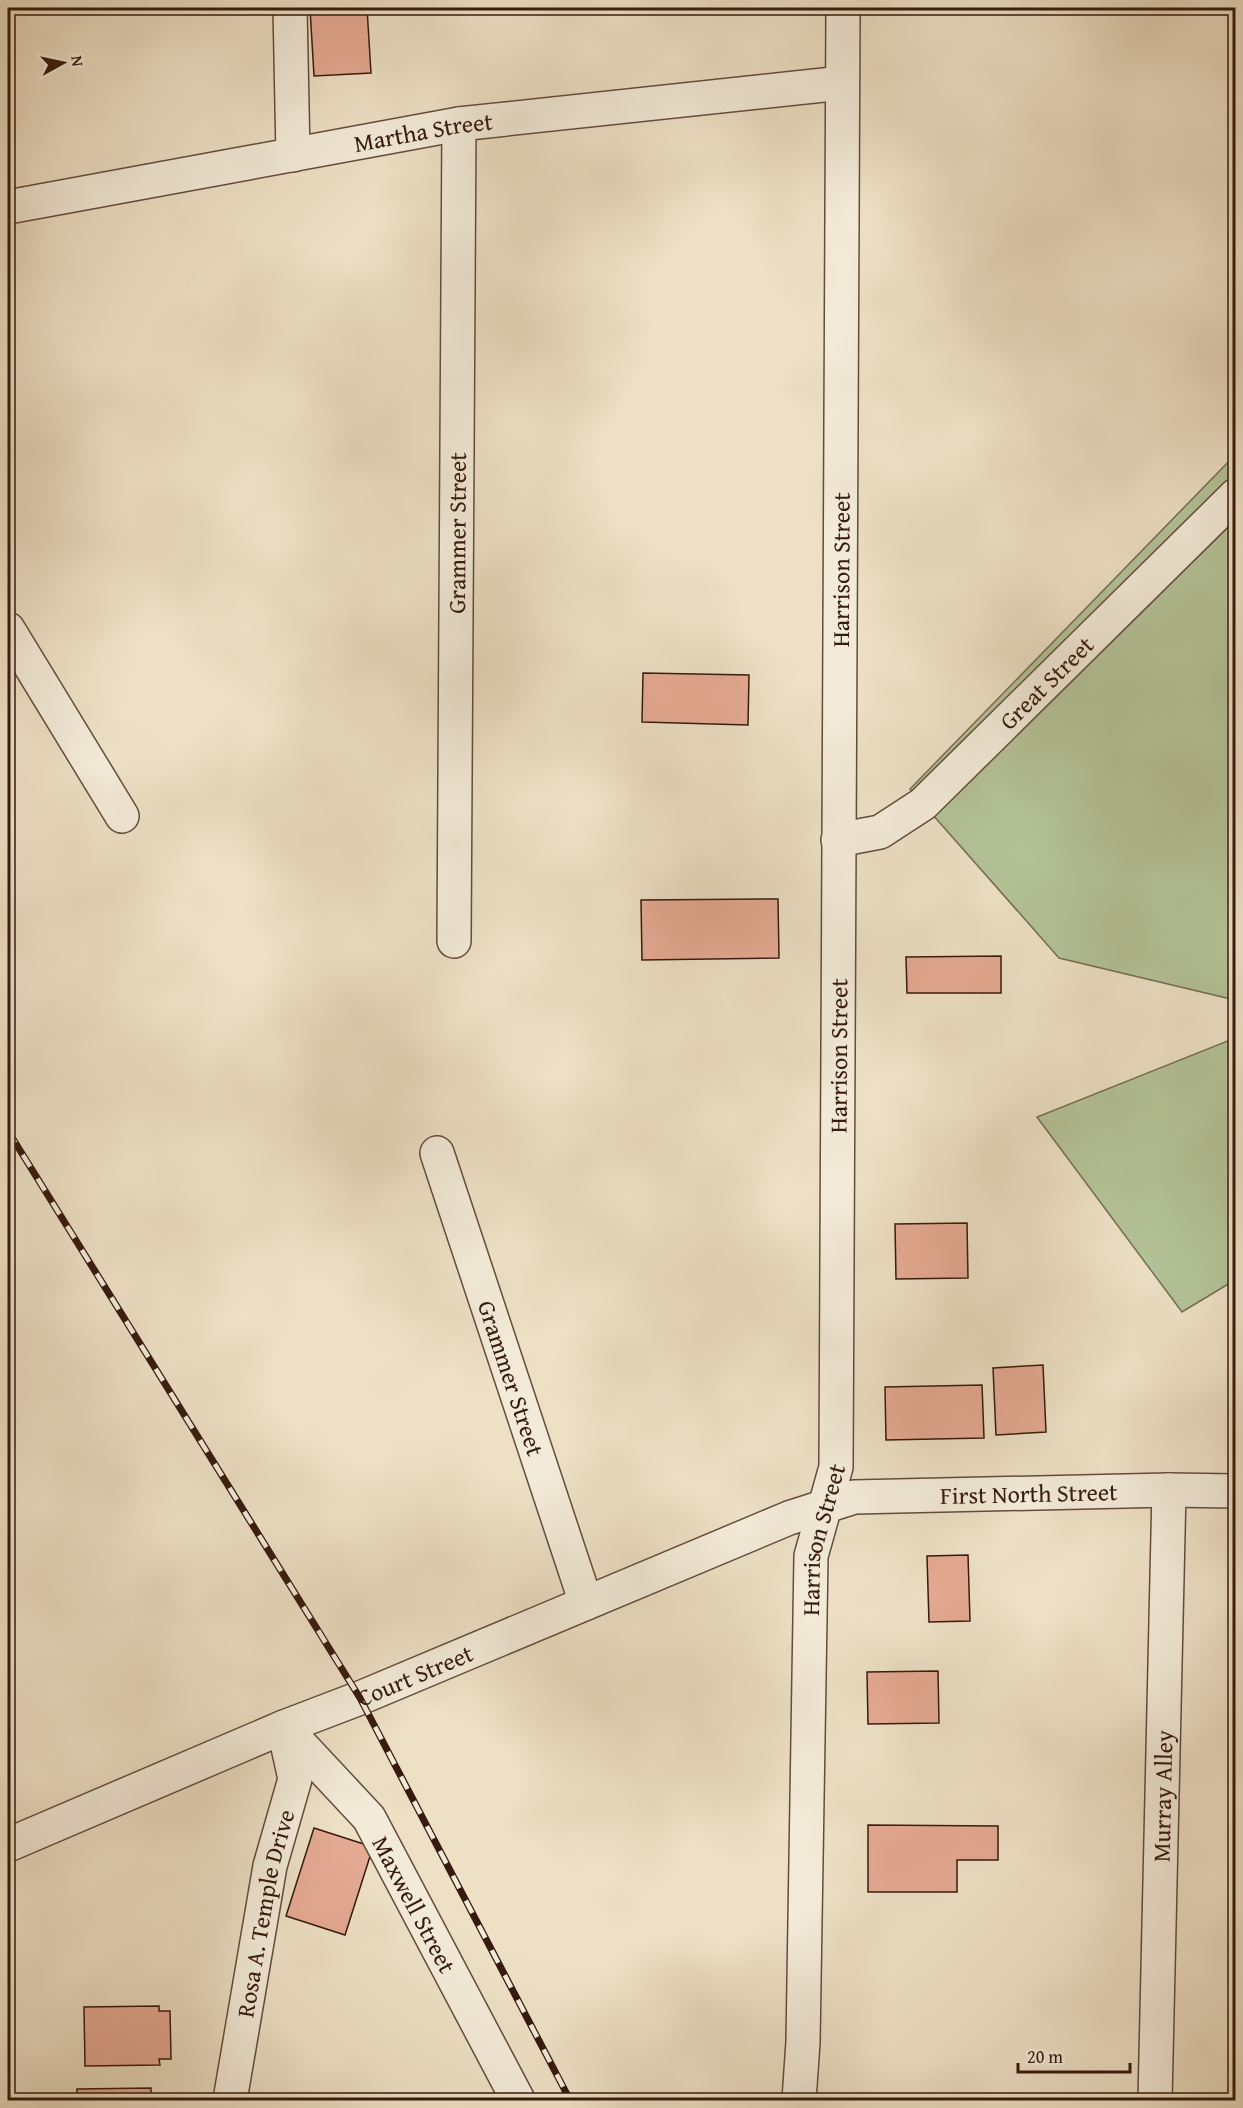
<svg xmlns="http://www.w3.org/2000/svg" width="1243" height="2108" viewBox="0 0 1243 2108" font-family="'Gentium Book Plus',serif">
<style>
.green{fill:#b4c398;stroke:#756e52;stroke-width:1.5}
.building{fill:#e5aa93;stroke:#361a0d;stroke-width:1.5}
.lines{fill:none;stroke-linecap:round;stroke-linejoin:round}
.street-casing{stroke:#644c3b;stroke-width:36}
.street{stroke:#f3ebd9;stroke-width:33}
.rail-casing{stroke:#361a0d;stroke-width:7}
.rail{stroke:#f3ebd9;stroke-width:4.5;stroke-dasharray:14;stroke-linecap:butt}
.labels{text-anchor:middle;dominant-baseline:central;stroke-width:4.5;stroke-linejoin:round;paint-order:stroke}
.street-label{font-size:24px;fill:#361a0d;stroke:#f3ebd9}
</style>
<rect width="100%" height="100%" fill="#ede0c5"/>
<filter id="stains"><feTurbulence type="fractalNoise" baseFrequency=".00333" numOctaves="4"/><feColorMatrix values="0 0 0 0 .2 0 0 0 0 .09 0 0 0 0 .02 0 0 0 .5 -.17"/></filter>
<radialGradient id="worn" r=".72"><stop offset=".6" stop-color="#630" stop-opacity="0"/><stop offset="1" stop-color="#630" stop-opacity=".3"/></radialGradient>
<g class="green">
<path d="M 1235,455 L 1235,1000 L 1059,958 L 910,789 Z"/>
<path d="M 1235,1038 L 1235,1280 L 1182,1312 L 1037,1117 Z"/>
</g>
<g class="building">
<path d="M 310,8 L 367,8 L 371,73 L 314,76 Z"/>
<path d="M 643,673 L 749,675 L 748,725 L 642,722 Z"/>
<path d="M 778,899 L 779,958 L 642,960 L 641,900 Z"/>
<path d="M 1001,956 L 1001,993 L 907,993 L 906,957 Z"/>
<path d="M 967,1223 L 968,1278 L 896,1279 L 895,1224 Z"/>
<path d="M 1043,1365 L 1046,1432 L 996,1435 L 993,1368 Z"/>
<path d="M 982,1385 L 984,1438 L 886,1440 L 885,1387 Z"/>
<path d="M 968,1555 L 970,1621 L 929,1622 L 927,1556 Z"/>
<path d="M 938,1671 L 939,1723 L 868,1724 L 867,1672 Z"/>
<path d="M 868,1825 L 998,1826 L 998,1860 L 957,1860 L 957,1892 L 868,1892 Z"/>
<path d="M 314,1828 L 373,1847 L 345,1935 L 286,1916 Z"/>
<path d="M 159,2006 L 159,2011 L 170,2011 L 171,2059 L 159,2059 L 160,2065 L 85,2066 L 84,2007 Z"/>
<path d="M 151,2088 L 151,2100 L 77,2100 L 77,2089 Z"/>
</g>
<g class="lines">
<defs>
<g id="street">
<path d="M 290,8 L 293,155"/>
<path id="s1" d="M 8,207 L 459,124 L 842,83"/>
<path d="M 8,629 L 122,816"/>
<path id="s2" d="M 838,840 L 880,832 L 923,804 L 1236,495"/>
<path id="s3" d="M 454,941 L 459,124"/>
<path id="s4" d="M 437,1153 L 586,1603"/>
<path id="s5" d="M 284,1727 L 369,1818 L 518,2100"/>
<path id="s6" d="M 8,1845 L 284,1727 L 360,1698 L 789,1518 L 854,1497 L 1169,1490 L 1236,1491"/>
<path id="s7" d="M 230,2100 L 270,1866 L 295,1779 L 284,1729"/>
<path id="s8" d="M 799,2100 L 803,2042 L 811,1556 L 836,1467 L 843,8"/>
<path id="s9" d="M 1155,2100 L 1169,1490"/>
</g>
</defs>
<use href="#street" class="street-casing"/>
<use href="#street" class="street"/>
<defs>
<path id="rail" d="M 8,1131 L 360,1698 L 570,2100"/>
</defs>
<use href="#rail" class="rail-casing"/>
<use href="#rail" class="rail"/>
</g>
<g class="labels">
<g class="street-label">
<text stroke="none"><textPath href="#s1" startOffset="422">Martha Street</textPath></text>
<text stroke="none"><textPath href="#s3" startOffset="408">Grammer Street</textPath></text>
<text stroke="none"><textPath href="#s8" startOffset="1534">Harrison Street</textPath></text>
<text stroke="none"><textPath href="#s2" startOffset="267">Great Street</textPath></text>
<text stroke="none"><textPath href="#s8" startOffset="1048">Harrison Street</textPath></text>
<text stroke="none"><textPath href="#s4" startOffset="237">Grammer Street</textPath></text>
<text stroke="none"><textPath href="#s6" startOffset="1090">First North Street</textPath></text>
<text stroke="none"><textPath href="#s8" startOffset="562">Harrison Street</textPath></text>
<text stroke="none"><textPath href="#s6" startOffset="441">Court Street</textPath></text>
<text stroke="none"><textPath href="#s9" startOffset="304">Murray Alley</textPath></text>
<text stroke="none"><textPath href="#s5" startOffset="222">Maxwell Street</textPath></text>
<text stroke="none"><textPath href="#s7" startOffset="190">Rosa A. Temple Drive</textPath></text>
</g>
</g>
<rect width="1243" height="2108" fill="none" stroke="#ede0c5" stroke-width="30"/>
<rect x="9" y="9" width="1225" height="2090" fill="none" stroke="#361a0d" stroke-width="3"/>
<rect x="15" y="15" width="1213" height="2078" fill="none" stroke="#361a0d" stroke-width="1.5"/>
<g transform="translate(63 63) rotate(82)" stroke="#f3ebd9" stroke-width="4.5" paint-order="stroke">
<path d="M0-4.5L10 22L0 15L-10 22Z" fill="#361a0d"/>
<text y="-9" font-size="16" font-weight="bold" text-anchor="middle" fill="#361a0d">N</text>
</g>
<path d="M1018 2063v9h112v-9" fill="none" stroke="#361a0d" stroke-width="3"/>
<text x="1027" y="2063" font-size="18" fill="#361a0d" stroke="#f3ebd9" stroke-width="4.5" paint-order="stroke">20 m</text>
<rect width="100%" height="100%" filter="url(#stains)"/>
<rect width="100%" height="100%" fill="url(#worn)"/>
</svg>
